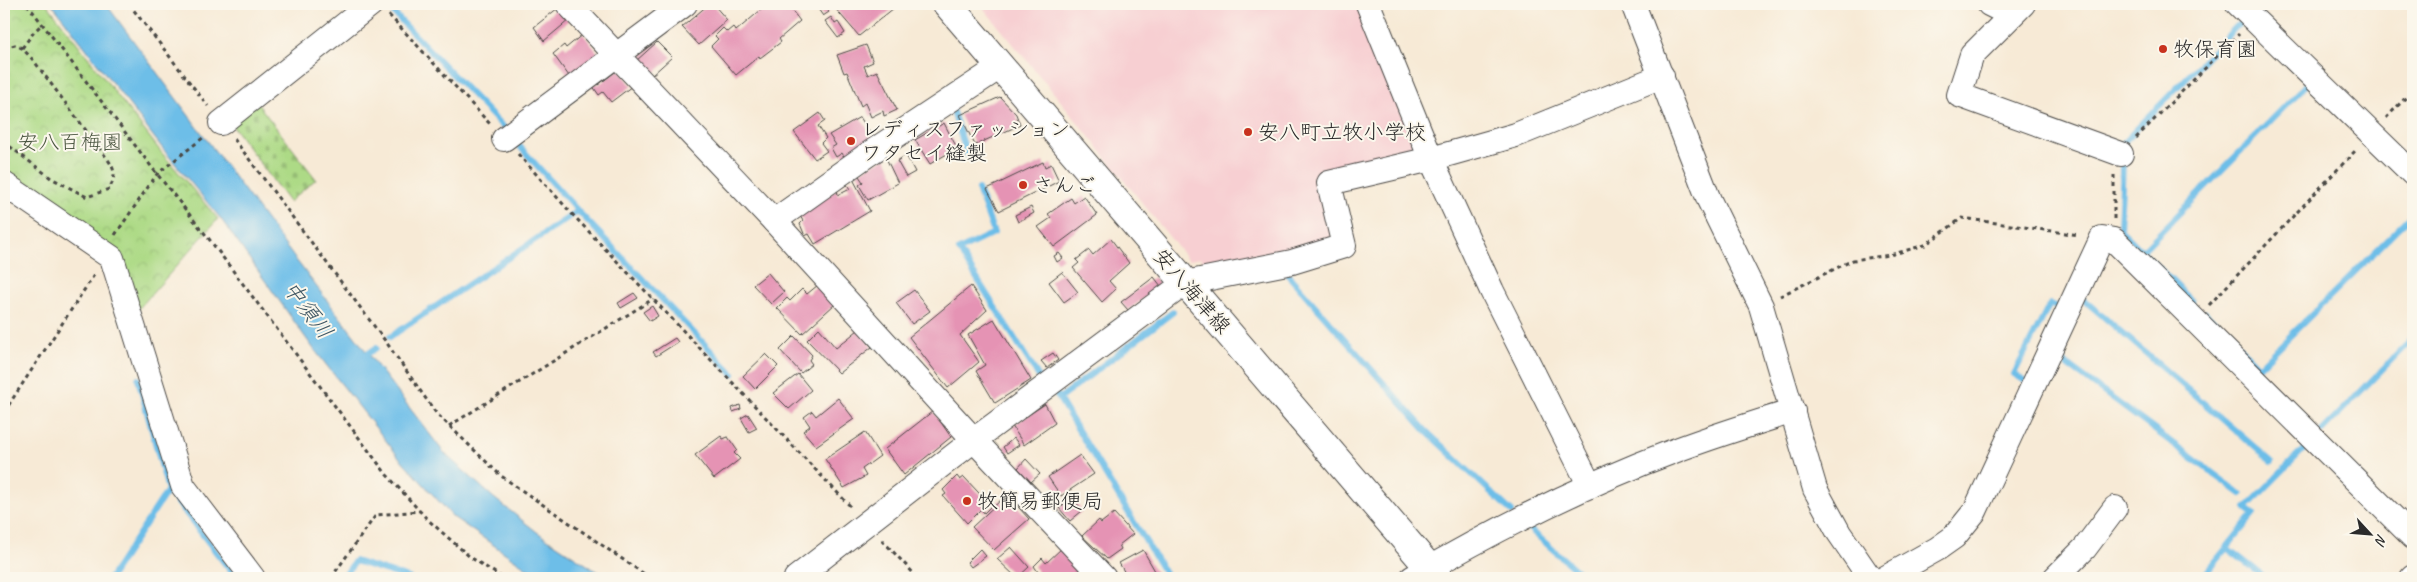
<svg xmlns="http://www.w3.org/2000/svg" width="2417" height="582" viewBox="0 0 2417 582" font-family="Caveat,'Klee One',sans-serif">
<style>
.built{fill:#f7cfd2}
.cemetery{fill:url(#cemetery-stones);stroke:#6c8258}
.park{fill:url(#park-crowns);stroke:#6c8258}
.water{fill:#6dbee8;stroke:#4c748a}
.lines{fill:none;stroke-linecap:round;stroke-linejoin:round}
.stream{stroke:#6dbee8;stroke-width:6}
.building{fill:#e593b4}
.minor-casing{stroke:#4a4845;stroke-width:26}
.major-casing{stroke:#4a4845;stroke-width:30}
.path{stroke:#4a4845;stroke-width:3;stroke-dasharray:4 4;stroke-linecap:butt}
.minor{stroke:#fff;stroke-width:24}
.major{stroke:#fff;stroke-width:28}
.poi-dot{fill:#c8321e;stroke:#fbf7ec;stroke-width:2}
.labels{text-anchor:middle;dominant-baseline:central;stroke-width:4;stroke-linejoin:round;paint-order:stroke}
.poi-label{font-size:21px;fill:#2b2b2b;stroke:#fbf7ec;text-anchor:start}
.park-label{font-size:21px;fill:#4c5742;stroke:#fbf7ec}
.street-label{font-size:21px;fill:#2b2b2b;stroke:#fbf7ec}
.water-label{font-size:22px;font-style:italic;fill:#3f5764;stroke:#fbf7ec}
</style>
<defs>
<pattern id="cemetery-stones" width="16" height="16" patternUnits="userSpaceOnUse" patternTransform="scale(1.25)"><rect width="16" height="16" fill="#adda86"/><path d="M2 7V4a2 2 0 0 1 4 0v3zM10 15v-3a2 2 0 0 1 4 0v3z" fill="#95bb74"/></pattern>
<pattern id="park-crowns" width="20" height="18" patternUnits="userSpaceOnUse" patternTransform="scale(1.25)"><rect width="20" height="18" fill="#adda86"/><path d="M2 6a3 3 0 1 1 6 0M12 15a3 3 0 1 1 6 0" fill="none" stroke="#95bb74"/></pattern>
</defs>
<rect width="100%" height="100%" fill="#fbf7ec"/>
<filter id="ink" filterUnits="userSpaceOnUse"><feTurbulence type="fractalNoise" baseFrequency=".02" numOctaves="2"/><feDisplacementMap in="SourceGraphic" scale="10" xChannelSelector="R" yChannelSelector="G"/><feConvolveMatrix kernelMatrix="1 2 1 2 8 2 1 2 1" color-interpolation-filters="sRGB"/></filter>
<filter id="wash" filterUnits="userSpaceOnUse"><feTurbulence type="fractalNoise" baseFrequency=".0096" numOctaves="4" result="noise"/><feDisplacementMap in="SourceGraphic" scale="20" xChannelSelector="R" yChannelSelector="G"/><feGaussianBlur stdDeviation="1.12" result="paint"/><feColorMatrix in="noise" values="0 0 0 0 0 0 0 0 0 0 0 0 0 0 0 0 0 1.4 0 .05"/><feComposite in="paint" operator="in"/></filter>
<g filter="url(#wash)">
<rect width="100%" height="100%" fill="#f7ead6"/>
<path class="built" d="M 980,4 L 1358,4 L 1417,149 L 1413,156 L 1320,178 L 1333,233 L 1329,241 L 1234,263 L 1206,266 L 1201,258 L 1188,260 L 1072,115 Z"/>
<path class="cemetery" d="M 257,103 L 316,179 L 289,202 L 231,124 Z"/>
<path class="park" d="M 4,4 L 47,4 L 161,152 L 218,219 L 134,314 L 116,255 L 4,178 Z"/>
<path class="water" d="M 52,4 L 106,4 L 293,256 L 445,454 L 494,498 L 537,532 L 607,578 L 541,578 L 453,517 L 398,456 L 313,348 L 221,219 L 163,149 Z"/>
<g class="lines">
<g class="stream">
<path d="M 385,4 L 507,131"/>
<path d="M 952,109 L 968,157"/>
<path d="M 2121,145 L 2241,22"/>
<path d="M 2123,164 L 2120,229 L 2192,301"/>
<path d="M 978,189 L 994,233 L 959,250 L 1039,377"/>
<path d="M 578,211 L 733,374"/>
<path d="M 2142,251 L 2307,84"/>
<path d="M 1288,275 L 1426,431 L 1512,512"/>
<path d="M 2084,300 L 2272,462"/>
<path d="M 2206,313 L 2259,367 L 2413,214"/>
<path d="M 390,337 L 578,211 L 513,139"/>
<path d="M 2060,348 L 2063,362 L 2241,494"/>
<path d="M 363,357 L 376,348"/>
<path d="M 138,379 L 168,490 L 236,578"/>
<path d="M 2025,381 L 2014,374 L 2050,304 L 2059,308"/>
<path d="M 1055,392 L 1168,578"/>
<path d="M 1060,398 L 1173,312"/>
<path d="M 2322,431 L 2413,338"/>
<path d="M 1522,522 L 1585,578"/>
<path d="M 2227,548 L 2266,578"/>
<path d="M 110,578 L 168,490"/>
<path d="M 343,578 L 355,561 L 409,578"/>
<path d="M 2202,578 L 2254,514 L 2246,508 L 2309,444"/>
</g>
</g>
<g id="blocks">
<g class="building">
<path d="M 709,4 L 713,4 L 727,20 L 699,45 L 682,27 Z"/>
<path d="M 768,4 L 787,4 L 800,21 L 779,39 L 781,42 L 760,58 L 759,56 L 736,75 L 711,46 L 718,39 L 715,36 L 723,28 L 727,32 L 733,27 L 736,31 Z"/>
<path d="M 838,4 L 899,4 L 859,36 L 834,7 Z"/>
<path d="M 823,5 L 829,12 L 823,16 L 818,9 Z"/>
<path d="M 558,8 L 569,20 L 544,41 L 534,27 Z"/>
<path d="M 831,17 L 835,24 L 838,22 L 845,33 L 838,38 L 825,21 Z"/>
<path d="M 583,34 L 599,54 L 569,76 L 553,54 L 564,45 L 566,48 Z"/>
<path d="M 657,42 L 672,57 L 651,76 L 636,61 Z"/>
<path d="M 866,45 L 873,62 L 864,66 L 868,75 L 877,71 L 897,110 L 884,116 L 883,111 L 871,117 L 865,103 L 861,106 L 847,72 L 844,73 L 837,55 Z"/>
<path d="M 619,69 L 632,86 L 611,102 L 603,92 L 599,95 L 592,85 L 596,81 L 598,85 Z"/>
<path d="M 1000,97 L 1016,114 L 1020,125 L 975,145 L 960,115 Z"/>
<path d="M 820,113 L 825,121 L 818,126 L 826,138 L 821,143 L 827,151 L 815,159 L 794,132 Z"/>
<path d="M 860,117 L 873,137 L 845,158 L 842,153 L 836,157 L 831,148 L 836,145 L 829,135 Z"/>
<path d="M 944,123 L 957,148 L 930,164 L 915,140 Z"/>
<path d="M 906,155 L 915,172 L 906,177 L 897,161 Z"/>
<path d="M 886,158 L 898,183 L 868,200 L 859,185 L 863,182 L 857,173 Z"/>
<path d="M 1043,162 L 1045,167 L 1051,164 L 1059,181 L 999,211 L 987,189 Z"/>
<path d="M 853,179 L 870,211 L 815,244 L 809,234 L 805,236 L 800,224 L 803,221 L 799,214 L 837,189 L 838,195 L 850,189 L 846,183 Z"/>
<path d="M 1084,196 L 1097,215 L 1054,247 L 1038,227 L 1051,218 L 1048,214 L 1071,198 L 1074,203 Z"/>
<path d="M 1031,207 L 1034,213 L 1018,222 L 1015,215 Z"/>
<path d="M 1111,239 L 1129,263 L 1109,281 L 1116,289 L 1102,302 L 1073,268 L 1079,263 L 1076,260 L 1089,250 L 1093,255 Z"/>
<path d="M 1059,253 L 1063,258 L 1057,262 L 1054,256 Z"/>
<path d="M 1062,272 L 1078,292 L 1064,302 L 1049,282 Z"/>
<path d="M 768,273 L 784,292 L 771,304 L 753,285 Z"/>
<path d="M 1154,277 L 1161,286 L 1128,310 L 1121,302 Z"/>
<path d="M 818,285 L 835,304 L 802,334 L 777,308 L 787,298 L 790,301 L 802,289 L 807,294 Z"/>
<path d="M 971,286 L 987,310 L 960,335 L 979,362 L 948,388 L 909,337 Z"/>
<path d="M 914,290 L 930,311 L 912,324 L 896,303 Z"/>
<path d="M 634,293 L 638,298 L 621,308 L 618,303 Z"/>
<path d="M 652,306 L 658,316 L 650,321 L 643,312 Z"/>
<path d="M 994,319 L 1031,380 L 995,403 L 976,371 L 985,365 L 968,335 Z"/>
<path d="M 819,328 L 836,348 L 858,330 L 872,347 L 839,373 L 807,340 Z"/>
<path d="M 794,336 L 812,355 L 809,360 L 812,364 L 801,373 L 780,350 Z"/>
<path d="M 675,338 L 678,342 L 656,356 L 653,352 Z"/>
<path d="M 1053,353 L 1058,360 L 1047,368 L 1041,361 Z"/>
<path d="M 766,354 L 778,366 L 755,389 L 743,376 Z"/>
<path d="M 798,374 L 811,390 L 789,409 L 773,393 Z"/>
<path d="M 838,398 L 854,419 L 816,446 L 803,431 L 810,426 L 804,417 L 812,411 L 816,416 Z"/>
<path d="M 1045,404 L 1055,423 L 1024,445 L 1012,426 Z"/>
<path d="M 740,405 L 741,409 L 733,412 L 732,408 Z"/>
<path d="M 933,411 L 951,437 L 904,475 L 885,449 Z"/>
<path d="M 748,414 L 757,428 L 749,432 L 741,418 Z"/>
<path d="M 865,432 L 880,456 L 862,469 L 866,476 L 844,488 L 825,459 Z"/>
<path d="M 721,436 L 723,439 L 728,437 L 737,450 L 734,453 L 740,459 L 714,479 L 695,455 Z"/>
<path d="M 1014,438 L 1019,445 L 1007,453 L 1003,447 Z"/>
<path d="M 1080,455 L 1094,474 L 1061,496 L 1048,477 Z"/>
<path d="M 1026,459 L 1040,474 L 1031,482 L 1018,468 Z"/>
<path d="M 957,476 L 960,480 L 964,477 L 991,506 L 984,513 L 981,509 L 967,523 L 943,496 L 946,494 L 943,490 Z"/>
<path d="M 1073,497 L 1082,511 L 1070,521 L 1059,508 Z"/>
<path d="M 1010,498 L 1029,519 L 994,550 L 972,527 L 1001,500 L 1003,504 Z"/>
<path d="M 1114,513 L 1133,534 L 1119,545 L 1121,549 L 1107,559 L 1082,536 L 1099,520 L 1101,523 Z"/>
<path d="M 1011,547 L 1029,567 L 1017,578 L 997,559 Z"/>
<path d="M 1063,547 L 1086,573 L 1081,578 L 1031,578 L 1038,572 L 1034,566 L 1042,558 L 1046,563 Z"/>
<path d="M 980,549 L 986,556 L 971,567 L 967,562 Z"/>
<path d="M 1143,550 L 1159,578 L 1128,578 L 1119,563 Z"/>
</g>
</g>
</g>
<g filter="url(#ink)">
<use href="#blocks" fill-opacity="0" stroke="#4a4845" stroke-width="1"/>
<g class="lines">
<defs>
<g id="minor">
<path d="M 568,4 L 774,221 L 974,440 L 1185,283 L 1292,262 L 1344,246 L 1329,183 L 1431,159 L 1516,135 L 1662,76"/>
<path d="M 1368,4 L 1431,159 L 1492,291 L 1590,486"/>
<path d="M 1633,4 L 1709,200 L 1761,306 L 1815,489 L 1839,533 L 1870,578"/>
<path d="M 1989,4 L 2011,15"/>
<path d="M 2023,4 L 1972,55 L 1959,95 L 2121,154"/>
<path d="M 2238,4 L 2413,174"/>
<path d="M 221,123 L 371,4"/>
<path d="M 504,139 L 685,4"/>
<path d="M 4,184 L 112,258 L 183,486 L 253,578"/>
<path d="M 774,221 L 867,155 L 1000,67"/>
<path d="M 796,578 L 974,440 L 1104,578"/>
<path d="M 1412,578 C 1496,529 1583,485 1674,451 C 1713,436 1753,424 1793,411"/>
<path d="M 1885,578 L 1937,549 L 1954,537 L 1975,511 L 2102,238 L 2114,240 L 2413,537"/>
<path d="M 2055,578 L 2085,548 L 2115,508"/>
<path d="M 2412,578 L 2413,577"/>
</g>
<path id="major" d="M 947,4 L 1438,578"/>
</defs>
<use href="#minor" class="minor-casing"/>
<use href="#major" class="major-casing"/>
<g class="path">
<path d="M 27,4 L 157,174 L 209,239 L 387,475 L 427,519 L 470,557 L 503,578"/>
<path d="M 129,4 L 208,106"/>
<path d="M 389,15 L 490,124"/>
<path d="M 4,48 L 15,45 L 22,48 L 34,61 L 106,157 C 115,169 117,175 109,189 L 87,197 L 51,178 L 4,142"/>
<path d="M 22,48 L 34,32 L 42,24"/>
<path d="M 2386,118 L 2413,90"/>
<path d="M 2136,138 L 2239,34"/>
<path d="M 234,139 L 386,342 L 436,413 L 501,476 L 650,578"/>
<path d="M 518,154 L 573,215 L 852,508"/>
<path d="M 2114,219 L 2114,175"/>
<path d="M 115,235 L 157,174 L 204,137"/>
<path d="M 1780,296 L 1853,260 L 1890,255 L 1925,245 L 1962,218 L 2079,235"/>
<path d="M 2209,305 L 2356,150"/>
<path d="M 4,412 L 94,275"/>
<path d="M 449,426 L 653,299"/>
<path d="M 882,540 L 918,578"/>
<path d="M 331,578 L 376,515 L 419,511"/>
</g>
<use href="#minor" class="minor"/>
<use href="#major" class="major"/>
</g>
</g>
<g class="poi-dot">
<circle cx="2163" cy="49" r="5"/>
<circle cx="1248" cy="132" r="5"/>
<circle cx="851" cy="141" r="5"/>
<circle cx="1023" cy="185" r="5"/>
<circle cx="967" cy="501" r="5"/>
</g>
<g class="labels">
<g class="poi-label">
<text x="2173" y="49">牧保育園</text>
<text x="861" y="129">レディスファッション<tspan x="861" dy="24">ワタセイ縫製</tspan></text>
<text x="1258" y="132">安八町立牧小学校</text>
<text x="1033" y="185">さんご</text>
<text x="977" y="501">牧簡易郵便局</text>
</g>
<g class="park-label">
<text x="70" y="142">安八百梅園</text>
</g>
<g class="street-label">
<text transform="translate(1192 291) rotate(49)">安八海津線</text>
</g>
<g class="water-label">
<text transform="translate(308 310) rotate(53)">中須川</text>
</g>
</g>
<rect width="2417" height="582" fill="none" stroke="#fbf7ec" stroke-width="20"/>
<g transform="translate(2370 534) rotate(116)" stroke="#fbf7ec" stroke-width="4" paint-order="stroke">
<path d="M0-4L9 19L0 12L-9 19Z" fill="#2b2b2b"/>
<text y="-8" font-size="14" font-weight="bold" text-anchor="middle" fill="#2b2b2b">N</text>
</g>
</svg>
